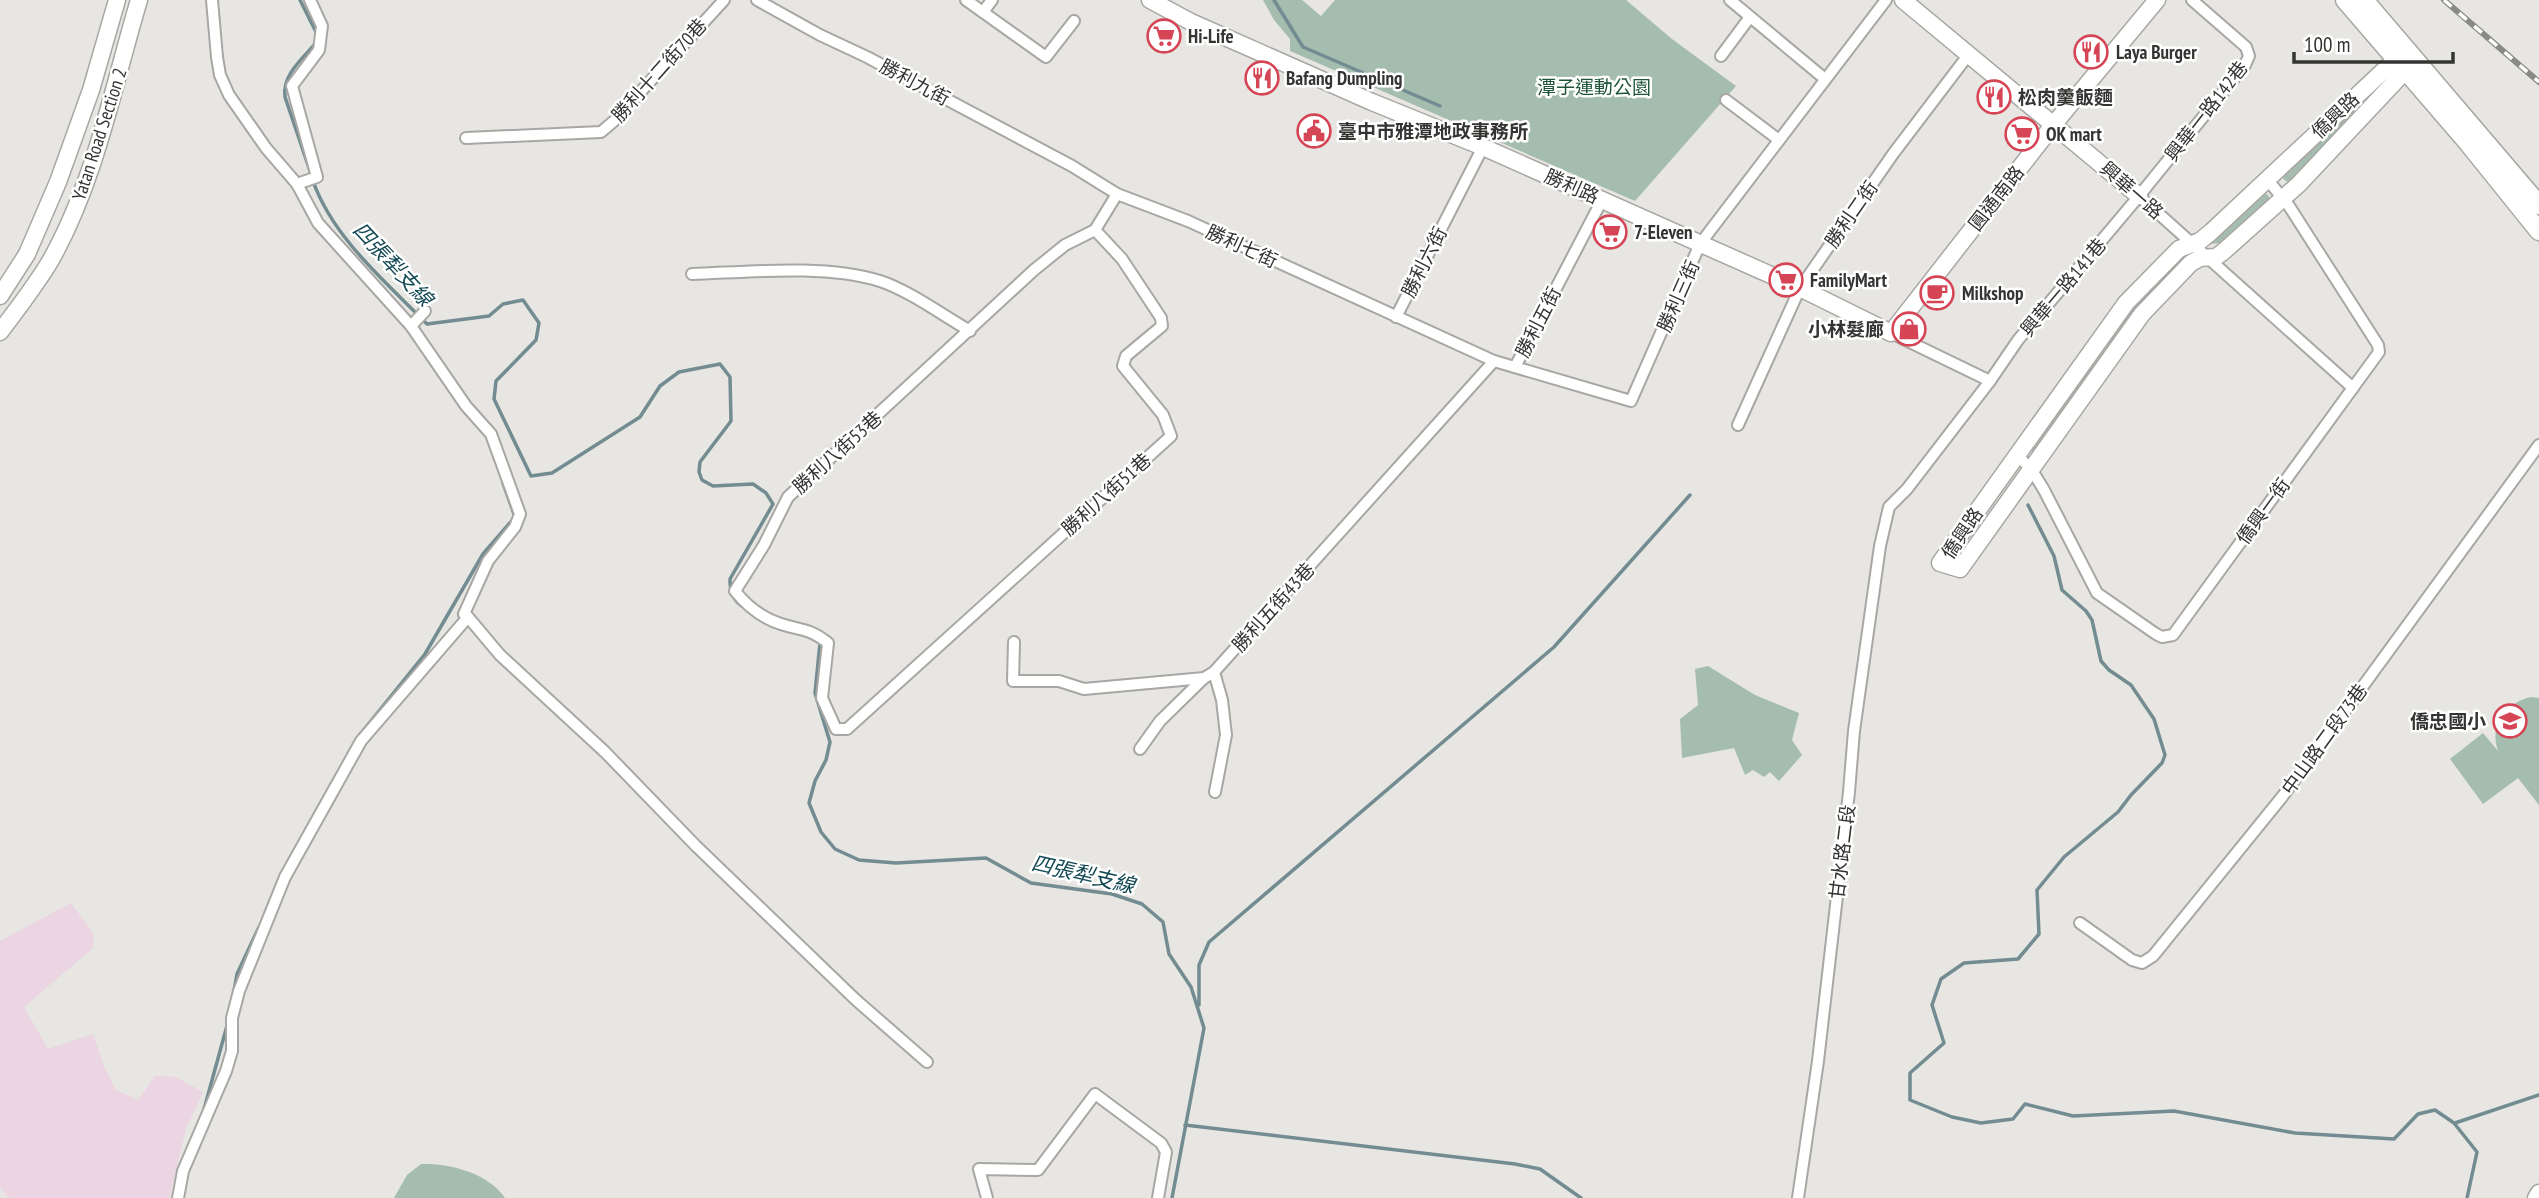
<svg xmlns="http://www.w3.org/2000/svg" width="2539" height="1198" viewBox="0 0 2539 1198" font-family="'PT Sans Narrow','Noto Sans TC',sans-serif">
<style>
.industrial{fill:#ebd5e2}
.green{fill:#a5bdae}
.lines{fill:none;stroke-linecap:round;stroke-linejoin:round}
.stream{stroke:#728c92;stroke-width:3.5}
.street-casing{stroke:#a8a7a3;stroke-width:14}
.secondary-casing{stroke:#a8a7a3;stroke-width:19}
.primary-casing{stroke:#a8a7a3;stroke-width:21}
.street{stroke:#fff;stroke-width:10}
.secondary{stroke:#fff;stroke-width:16}
.primary{stroke:#fff;stroke-width:18}
.rail-casing{stroke:#898986;stroke-width:6}
.rail{stroke:#fff;stroke-width:3.5;stroke-dasharray:10;stroke-linecap:butt}
.labels{text-anchor:middle;dominant-baseline:central;stroke-width:5;stroke-linejoin:round;paint-order:stroke}
.poi-label{font-size:19px;font-weight:bold;fill:#343432;stroke:#fff;text-anchor:start}
.street-label{font-size:19px;fill:#343432;stroke:#fff}
.park-label{font-size:19px;fill:#205439;stroke:#fff}
.water-label{font-size:21px;font-style:italic;fill:#134954;stroke:#fff}
</style>
<rect width="100%" height="100%" fill="#e7e6e2"/>
<path class="industrial" d="M 71,903 L 94,934 L 93,948 L 24,1007 L 48,1049 L 93,1034 L 104,1066 L 116,1090 L 138,1100 L 155,1076 L 176,1077 L 203,1092 L 186,1129 L 169,1198 L 10,1198 L 0,1188 L 0,941 Z"/>
<g class="green">
<path d="M 1263,0 L 1302,0 L 1321,16 L 1335,0 L 1626,0 L 1672,39 L 1736,86 L 1635,201 L 1290,51 L 1290,39 L 1274,20 Z"/>
<path d="M 2388,75 L 2380,87 L 2293,179 L 2288,182 L 2283,179 L 2284,174 Z"/>
<path d="M 2267,194 L 2270,198 L 2268,201 L 2220,243 L 2211,244 L 2212,240 L 2262,195 Z"/>
<path d="M 2181,257 L 2184,261 L 2035,453 L 2032,452 L 2031,447 L 2131,308 Z"/>
<path d="M 1708,666 L 1755,695 L 1799,713 L 1792,740 L 1802,755 L 1779,781 L 1770,772 L 1764,777 L 1753,770 L 1745,775 L 1734,748 L 1682,758 L 1680,719 L 1698,705 L 1695,669 Z"/>
<path d="M 2531,697 L 2539,698 L 2539,805 L 2518,778 L 2483,804 L 2450,759 L 2483,733 L 2498,751 C 2489,726 2505,703 2531,697 Z"/>
<path d="M 421,1164 C 450,1163 488,1173 505,1198 L 394,1198 L 407,1175 Z"/>
</g>
<g class="lines">
<g class="stream">
<path d="M 300,0 L 316,32"/>
<path d="M 1274,0 L 1303,47 L 1440,106"/>
<path d="M 311,174 L 285,97 C 282,75 302,59 316,43"/>
<path d="M 313,181 C 333,238 386,282 427,324 L 489,316 L 503,304 L 523,300 L 539,323 L 536,340 L 496,381 L 494,399 L 531,476 L 552,473 L 640,417 L 660,386 L 679,372 L 720,364 L 730,377 L 731,421 L 700,462 L 699,472 L 702,480 L 713,486 L 753,484 L 766,493 L 773,504 L 730,579 C 730,590 732,599 742,606"/>
<path d="M 2028,505 L 2054,556 L 2062,590 L 2086,611 L 2092,620 L 2101,661 L 2109,670 L 2131,685 L 2154,719 L 2165,755 L 2162,763 L 2131,795 L 2118,812 L 2064,857 L 2037,890 L 2039,934 L 2018,959 L 1964,963 L 1941,979 L 1932,1005 L 1944,1043 L 1910,1073 L 1910,1100 L 1952,1117 L 1981,1123 L 2013,1119 L 2025,1104 L 2073,1116 L 2174,1111 L 2295,1133 L 2394,1139 L 2418,1114 L 2435,1110 L 2454,1123 L 2477,1152 L 2467,1198"/>
<path d="M 818,641 L 820,643 L 815,693 L 830,742 L 826,760 L 815,781 L 809,803 L 821,832 L 835,849 L 859,860 L 896,863 L 986,858 L 1031,883 L 1112,894 L 1142,904 L 1163,922 L 1169,954 L 1191,987 L 1204,1028 L 1172,1198"/>
<path d="M 358,737 L 425,654 L 483,554 L 515,517 L 503,483"/>
<path d="M 300,840 L 344,762"/>
<path d="M 234,991 L 237,974 L 259,927"/>
<path d="M 1199,1005 L 1199,965 L 1209,942 L 1554,647 L 1690,495"/>
<path d="M 203,1113 L 228,1022"/>
<path d="M 2455,1123 L 2539,1095"/>
<path d="M 1185,1125 L 1515,1164 L 1540,1169 L 1581,1198"/>
</g>
<defs>
<g id="street">
<path d="M 757,0 L 820,35 L 867,57 L 1072,166 L 1117,194 L 1188,221 L 1494,361 L 1631,401 L 1700,244 L 1886,0"/>
<path d="M 966,0 L 1046,57 L 1074,21"/>
<path d="M 1730,0 L 1825,79"/>
<path d="M 983,12 L 992,0"/>
<path d="M 1721,56 L 1750,17"/>
<path d="M 1726,100 L 1779,140"/>
<path d="M 466,138 L 601,132 L 614,121 L 724,0"/>
<path d="M 297,184 L 317,177 L 292,86 L 319,50 L 322,26 L 310,0"/>
<path d="M 2139,196 L 2353,388"/>
<path d="M 1095,230 L 1122,259 L 1161,318 L 1162,326 L 1126,356 L 1123,366 L 1163,415 L 1171,436 L 847,729 L 836,729 L 822,698 L 828,643 C 809,628 802,631 781,624 C 762,618 747,606 735,591 L 764,545 L 788,497 L 1034,270 L 1065,245 L 1095,230 L 1117,194"/>
<path d="M 692,274 C 749,272 825,264 880,281 C 908,290 944,316 970,331"/>
<path d="M 1396,317 L 1483,147"/>
<path d="M 411,326 L 425,311"/>
<path d="M 1891,333 L 1990,381"/>
<path d="M 1515,367 L 1602,200"/>
<path d="M 1738,425 L 1800,288 L 1893,154 L 1969,54"/>
<path d="M 2017,455 L 2031,469 L 2044,490 L 2097,593 L 2156,634 L 2162,637 L 2173,635 L 2379,352 L 2378,345 L 2289,206 L 2267,179"/>
<path d="M 468,617 L 500,655 L 605,752 L 696,846 L 856,1000 L 927,1062"/>
<path d="M 1014,642 L 1013,681 L 1059,681 L 1084,689 L 1204,678 L 1214,672 L 1494,361"/>
<path d="M 1214,672 L 1222,700 L 1226,735 L 1215,792"/>
<path d="M 1140,749 L 1160,721 L 1204,678"/>
<path d="M 2080,923 L 2132,960 L 2142,963 L 2153,956 L 2282,797 L 2539,445"/>
<path d="M 178,1198 L 183,1171 L 226,1071 L 232,1051 L 232,1018 L 239,991 L 285,877 L 361,741 L 468,617 L 464,614 L 488,561 L 515,527 L 520,514 L 491,434 L 466,406 L 411,326 L 318,223 L 297,184 L 266,148 L 229,95 L 220,75 L 217,57 L 212,0"/>
<path d="M 987,1198 L 979,1169 L 1038,1170 L 1095,1094 L 1161,1143 L 1166,1152 L 1158,1198"/>
<path d="M 1798,1198 L 1818,1061 L 1849,792 L 1854,731 L 1880,546 L 1889,507 L 1907,489 L 1990,381 L 2018,340 L 2139,196 L 2245,65 L 2249,56 L 2246,47 L 2192,0"/>
</g>
<g id="secondary">
<path d="M 1150,0 L 1191,22 L 1372,102 L 1483,147 L 1800,288 L 1891,333 L 2054,124 L 2157,0"/>
<path d="M 1903,0 L 2139,196"/>
<path d="M 2395,60 L 2211,232 L 2200,241 L 2179,249 L 2126,303 L 1940,563 L 1960,569 L 2142,314 L 2191,263 L 2200,258 L 2216,257 L 2223,252 L 2299,184 L 2405,71"/>
<path d="M 0,296 L 27,254 L 58,182 L 91,90 L 117,0"/>
<path d="M 0,332 C 18,308 37,284 52,258 C 96,178 113,87 139,0"/>
<path d="M 2536,1198 L 2539,1193"/>
</g>
<g id="primary">
<path d="M 2345,0 L 2469,144 L 2539,231"/>
<path d="M 2364,0 L 2539,205"/>
</g>
</defs>
<use href="#street" class="street-casing"/>
<use href="#secondary" class="secondary-casing"/>
<use href="#primary" class="primary-casing"/>
<use href="#street" class="street"/>
<use href="#secondary" class="secondary"/>
<use href="#primary" class="primary"/>
<defs>
<path id="rail" d="M 2444,0 L 2539,82"/>
</defs>
<use href="#rail" class="rail-casing"/>
<use href="#rail" class="rail"/>
</g>
<defs>
<symbol id="supermarket-ring" viewBox="-11 -11 22 22"><circle r="9.5" fill="#fff" stroke="#d64555" stroke-width="1.5"/><path d="M-6-5.5h2.5l.6 2H6L4.5 2H-2.5L-4.4-4H-6ZM-1.5 3.2a1.3 1.3 0 1 0 .1 0ZM3 3.2a1.3 1.3 0 1 0 .1 0Z" fill="#d64555"/></symbol>
<symbol id="restaurant-ring" viewBox="-11 -11 22 22"><circle r="9.5" fill="#fff" stroke="#d64555" stroke-width="1.5"/><path d="M-5-6h1v4h1v-4h1v4h1v-4h1v5L-1.5 .5V6h-2V.5L-5-1ZM5-6V6H3V1.5H1.5Q1.5-4 5-6Z" fill="#d64555"/></symbol>
<symbol id="civic-ring" viewBox="-11 -11 22 22"><circle r="9.5" fill="#fff" stroke="#d64555" stroke-width="1.5"/><path d="M-.6-6.5H3V-4.5H.6V-3L4-1V1h2V6H-6V1h2V-1L-.6-3ZM-1.2 2.5V6h2.4V2.5Z" fill="#d64555"/></symbol>
<symbol id="cafe-ring" viewBox="-11 -11 22 22"><circle r="9.5" fill="#fff" stroke="#d64555" stroke-width="1.5"/><path d="M-5.5-4.5H6V0H3Q3 3.5 0 3.5H-2.5Q-5.5 3.5-5.5 0ZM3-3.2v2h1.7v-2ZM-6 4.5H4V6H-6Z" fill="#d64555"/></symbol>
<symbol id="shop-ring" viewBox="-11 -11 22 22"><circle r="9.5" fill="#fff" stroke="#d64555" stroke-width="1.5"/><path d="M-5-2.5h2.3a2.7 3.5 0 0 1 5.4 0H5L5.5 6h-11ZM-1.5-2.5h3a1.5 2.3 0 0 0-3 0Z" fill="#d64555"/></symbol>
<symbol id="school-ring" viewBox="-11 -11 22 22"><circle r="9.5" fill="#fff" stroke="#d64555" stroke-width="1.5"/><path d="M0-5L7-2L0 1L-7-2ZM-4 1L0 2.5L4 1V4Q0 6-4 4Z" fill="#d64555"/></symbol>
</defs>
<g fill-rule="evenodd">
<use href="#supermarket-ring" x="1145" y="17" width="38" height="38"/>
<use href="#restaurant-ring" x="2072" y="33" width="38" height="38"/>
<use href="#restaurant-ring" x="1243" y="59" width="38" height="38"/>
<use href="#restaurant-ring" x="1975" y="78" width="38" height="38"/>
<use href="#civic-ring" x="1295" y="112" width="38" height="38"/>
<use href="#supermarket-ring" x="2003" y="115" width="38" height="38"/>
<use href="#supermarket-ring" x="1591" y="213" width="38" height="38"/>
<use href="#supermarket-ring" x="1767" y="261" width="38" height="38"/>
<use href="#cafe-ring" x="1918" y="274" width="38" height="38"/>
<use href="#shop-ring" x="1890" y="310" width="38" height="38"/>
<use href="#school-ring" x="2491" y="702" width="38" height="38"/>
</g>
<g class="labels">
<g class="poi-label">
<text x="1188" y="36">Hi-Life</text>
<text x="2116" y="52">Laya Burger</text>
<text x="1286" y="78">Bafang Dumpling</text>
<text x="2018" y="97">松肉羹飯麵</text>
<text x="1338" y="131">臺中市雅潭地政事務所</text>
<text x="2046" y="134">OK mart</text>
<text x="1634" y="232">7-Eleven</text>
<text x="1810" y="280">FamilyMart</text>
<text x="1962" y="293">Milkshop</text>
<text x="1884" y="329" text-anchor="end">小林髮廊</text>
<text x="2486" y="721" text-anchor="end">僑忠國小</text>
</g>
<g class="street-label">
<text transform="translate(659 70) rotate(-48)">勝利十二街70巷</text>
<text transform="translate(915 82) rotate(28)">勝利九街</text>
<text transform="translate(2206 111) rotate(-52)">興華一路142巷</text>
<text transform="translate(2335 115) rotate(-44)">僑興路</text>
<text transform="translate(99 134) rotate(-72)">Yatan Road Section 2</text>
<text transform="translate(1572 186) rotate(24)">勝利路</text>
<text transform="translate(2132 190) rotate(41)">興華一路</text>
<text transform="translate(1996 198) rotate(-52)">圓通南路</text>
<text transform="translate(1851 214) rotate(-55)">勝利二街</text>
<text transform="translate(1242 246) rotate(25)">勝利七街</text>
<text transform="translate(1424 262) rotate(-63)">勝利六街</text>
<text transform="translate(2063 287) rotate(-50)">興華一路141巷</text>
<text transform="translate(1678 296) rotate(-66)">勝利三街</text>
<text transform="translate(1538 322) rotate(-63)">勝利五街</text>
<text transform="translate(837 452) rotate(-42)">勝利八街53巷</text>
<text transform="translate(1106 494) rotate(-42)">勝利八街51巷</text>
<text transform="translate(2263 511) rotate(-54)">僑興一街</text>
<text transform="translate(1962 533) rotate(-56)">僑興路</text>
<text transform="translate(1273 607) rotate(-48)">勝利五街43巷</text>
<text transform="translate(2324 739) rotate(-54)">中山路二段73巷</text>
<text transform="translate(1842 852) rotate(-83)">甘水路二段</text>
</g>
<g class="park-label">
<text x="1594" y="87">潭子運動公園</text>
</g>
<g class="water-label">
<text transform="translate(393 264) rotate(47)">四張犁支線</text>
<text transform="translate(1083 874) rotate(13)">四張犁支線</text>
</g>
</g>
<path d="M2294 52v10h159v-10" fill="none" stroke="#343432" stroke-width="3.5"/>
<text x="2304" y="52" font-size="21" fill="#343432" stroke="#ffffff" stroke-width="5" paint-order="stroke">100 m</text>
</svg>
